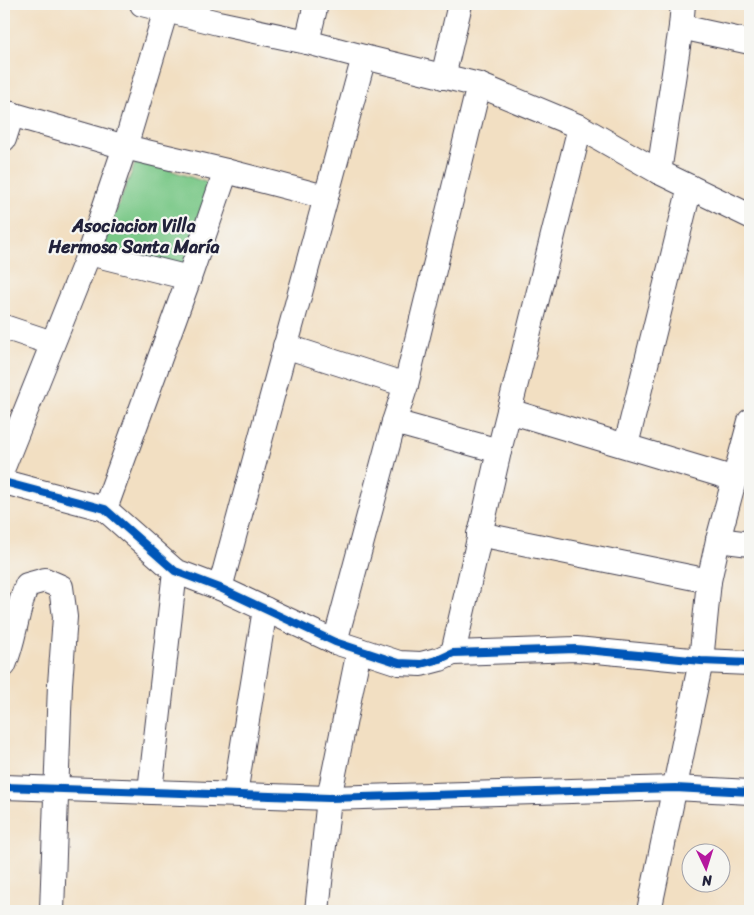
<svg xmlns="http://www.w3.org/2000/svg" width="754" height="915" viewBox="0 0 754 915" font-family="Sriracha,sans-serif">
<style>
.green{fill:#79c887;stroke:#4e7561}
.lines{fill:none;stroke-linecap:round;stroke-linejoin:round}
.minor-casing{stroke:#413e4f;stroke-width:26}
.minor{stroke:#fff;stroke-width:24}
.cycleway-casing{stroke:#f6f6f2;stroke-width:11}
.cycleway{stroke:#0057b8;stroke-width:8}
.labels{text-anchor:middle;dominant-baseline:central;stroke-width:4.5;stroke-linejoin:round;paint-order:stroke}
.neighbourhood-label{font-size:18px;font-weight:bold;fill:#22223b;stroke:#f6f6f2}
</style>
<rect width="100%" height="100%" fill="#f6f6f2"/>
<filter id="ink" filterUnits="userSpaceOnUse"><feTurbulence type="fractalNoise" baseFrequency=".02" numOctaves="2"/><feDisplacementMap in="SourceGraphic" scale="10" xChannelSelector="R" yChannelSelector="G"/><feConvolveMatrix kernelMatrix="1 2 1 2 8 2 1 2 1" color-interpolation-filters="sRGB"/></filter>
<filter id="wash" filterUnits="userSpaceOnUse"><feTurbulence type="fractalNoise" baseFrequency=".0096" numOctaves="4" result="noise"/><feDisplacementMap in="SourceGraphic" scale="20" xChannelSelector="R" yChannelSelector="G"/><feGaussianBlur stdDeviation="1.12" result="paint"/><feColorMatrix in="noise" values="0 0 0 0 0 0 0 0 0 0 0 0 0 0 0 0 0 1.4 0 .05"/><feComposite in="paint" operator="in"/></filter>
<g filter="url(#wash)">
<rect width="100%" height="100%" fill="#f2dfc2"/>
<path class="green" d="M 137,159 L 217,186 L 187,272 L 100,250 Z"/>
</g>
<g filter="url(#ink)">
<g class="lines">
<defs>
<g id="minor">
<path d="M 142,4 L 218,23 L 307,42 L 364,57 L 479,85 L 580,127 L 659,172 L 750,216"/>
<path d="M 681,27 L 750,42"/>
<path d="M 307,42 L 316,4"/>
<path d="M 443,77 L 460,4"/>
<path d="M 4,112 L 125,147 L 226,171 L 325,197"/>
<path d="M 4,139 L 12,114"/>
<path d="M 659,172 L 681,27 L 683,4"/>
<path d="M 89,253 L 189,278"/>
<path d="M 4,327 L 52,343"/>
<path d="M 285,346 L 406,385"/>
<path d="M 509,411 L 735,479"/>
<path d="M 394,422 L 499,451"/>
<path d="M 626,445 L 690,187"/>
<path d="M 4,465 L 89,253 L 125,147 L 166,10"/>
<path d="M 4,482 L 105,509 L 175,571 L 220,588 L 335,642 L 399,663 L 421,664 L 440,659 L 453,653 L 576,649 L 701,661 L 750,663"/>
<path d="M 105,509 L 189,278 L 226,171"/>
<path d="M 479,534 L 709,581"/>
<path d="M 718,540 L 750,544"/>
<path d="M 220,588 L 364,57"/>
<path d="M 335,642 L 394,422 L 406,385 L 479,85"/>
<path d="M 453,653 L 499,451 L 580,127"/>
<path d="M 4,665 C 15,639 16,611 27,585 L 45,580 L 61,587 L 65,617 L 60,684 L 52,911"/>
<path d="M 4,787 L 329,798 L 675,788 L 750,792"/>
<path d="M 150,791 L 175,571"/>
<path d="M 235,794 L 265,609"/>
<path d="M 317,911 L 329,798 L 359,650"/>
<path d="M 649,911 L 701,661 L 709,581 L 718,540 L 750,421"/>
</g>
</defs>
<use href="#minor" class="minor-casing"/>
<use href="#minor" class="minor"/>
<defs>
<g id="cycleway">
<path d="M 4,482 L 105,509 L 175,571 L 220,588 L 335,642 L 399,663 L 421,664 L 440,659 L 453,653 L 576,649 L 701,661 L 750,663"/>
<path d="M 4,787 L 329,798 L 675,788 L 750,792"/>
</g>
</defs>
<use href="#cycleway" class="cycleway-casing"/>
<use href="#cycleway" class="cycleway"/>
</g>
</g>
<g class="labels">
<g class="neighbourhood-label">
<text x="134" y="226">Asociacion Villa<tspan x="134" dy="21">Hermosa Santa María</tspan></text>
</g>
</g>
<rect width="754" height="915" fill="none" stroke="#f6f6f2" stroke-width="20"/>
<g transform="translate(706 868) rotate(176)"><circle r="24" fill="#f6f6f2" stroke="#a1a1a9"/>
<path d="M0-4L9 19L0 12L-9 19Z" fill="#b5179e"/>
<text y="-8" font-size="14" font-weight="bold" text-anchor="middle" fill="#22223b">N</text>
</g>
</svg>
